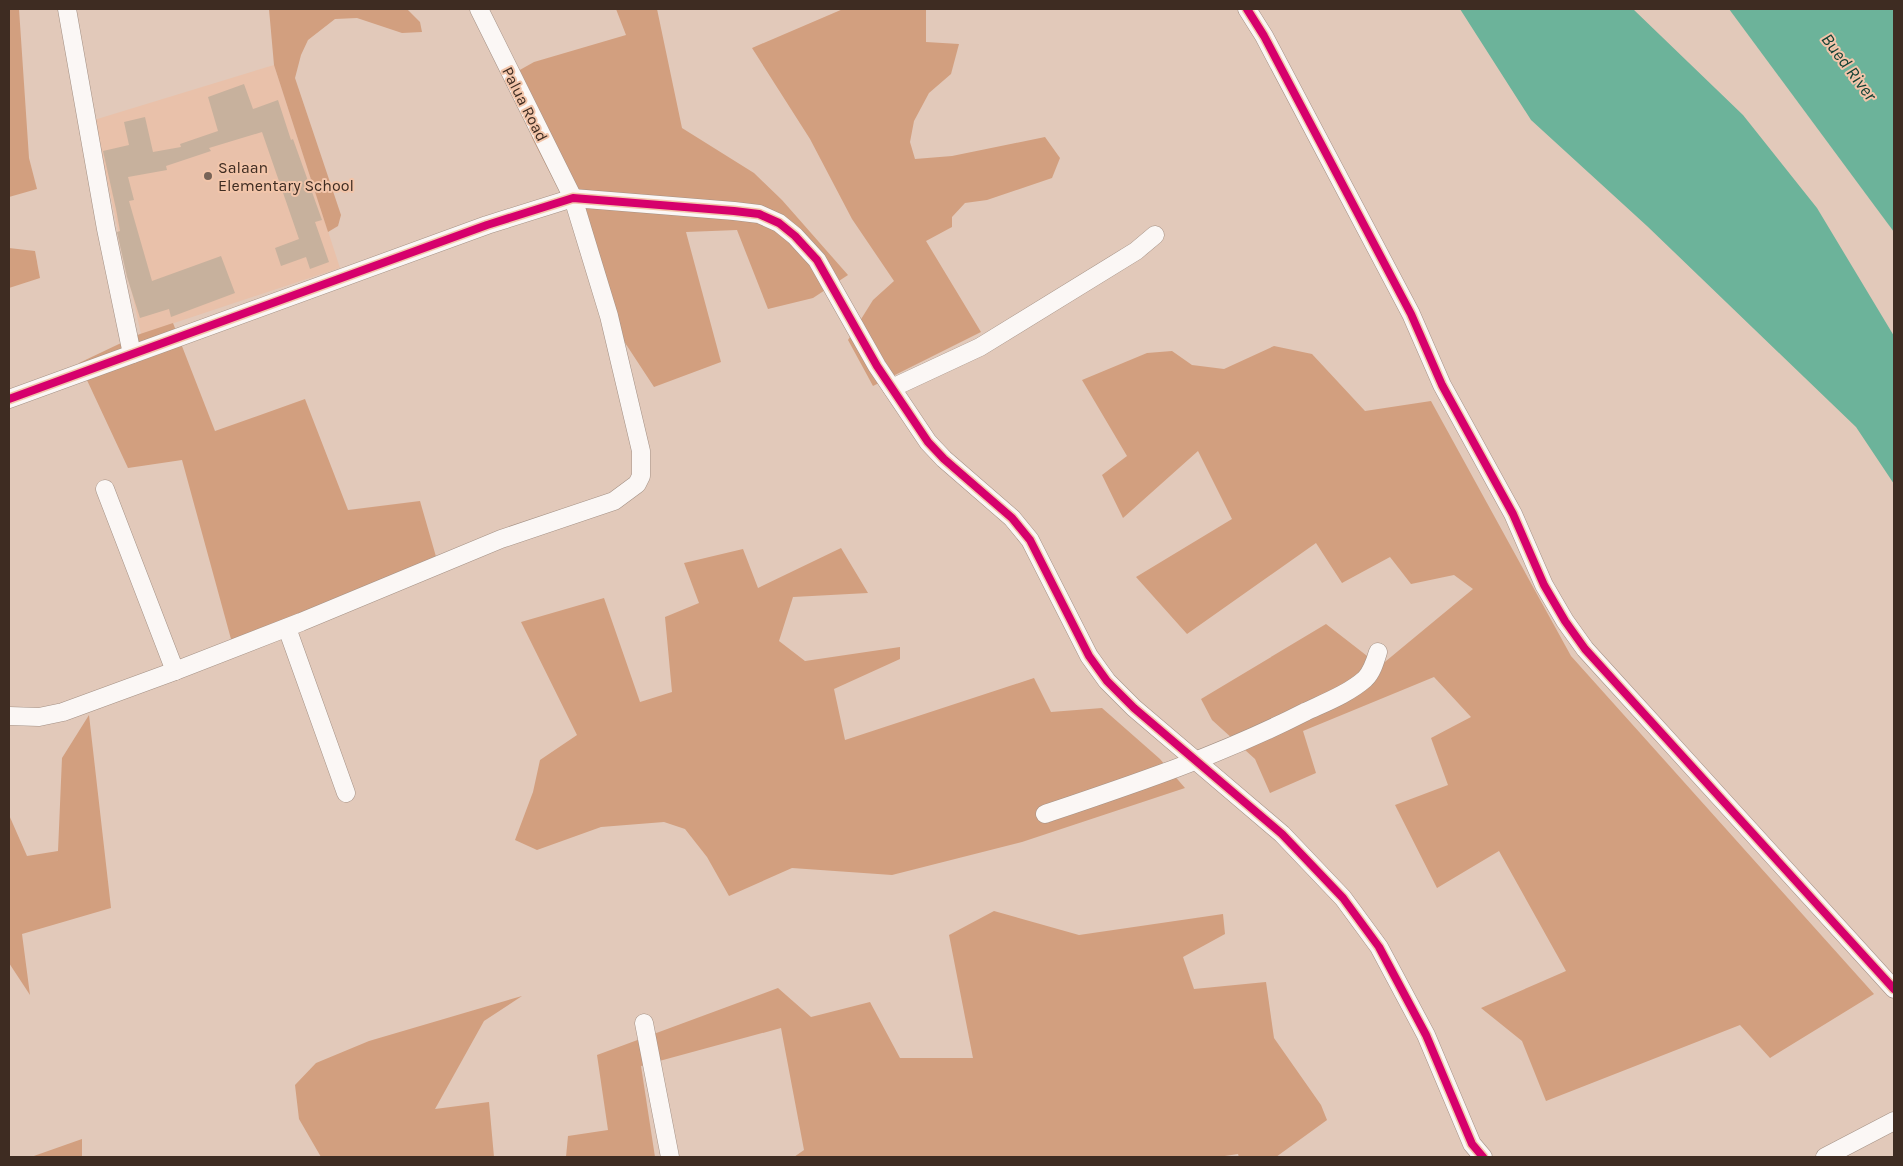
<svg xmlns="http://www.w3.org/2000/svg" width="1903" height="1166" viewBox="0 0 1903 1166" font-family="Karla,sans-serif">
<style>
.built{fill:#e9c1aa}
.forest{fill:#d29f7f}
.water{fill:#6cb39a}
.building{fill:#c7b19d}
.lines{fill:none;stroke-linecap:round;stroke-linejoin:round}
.minor-casing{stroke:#a49185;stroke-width:19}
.minor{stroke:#fbf7f5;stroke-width:18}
.cycleway-casing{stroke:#f2c5aa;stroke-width:11}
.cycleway{stroke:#d6006c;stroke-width:8}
.poi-dot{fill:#776357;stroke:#f2c5aa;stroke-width:2}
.labels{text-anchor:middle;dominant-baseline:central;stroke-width:4;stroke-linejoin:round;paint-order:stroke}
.street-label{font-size:16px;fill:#3e2c22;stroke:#f2c5aa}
.poi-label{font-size:16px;fill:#3e2c22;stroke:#f2c5aa;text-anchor:start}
.water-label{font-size:18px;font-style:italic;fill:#114134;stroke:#f2c5aa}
</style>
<rect width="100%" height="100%" fill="#e2c9ba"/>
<path class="built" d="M 274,65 L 340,268 L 141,334 L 94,120 Z"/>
<g class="forest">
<path d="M 9,9 L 19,9 L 29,158 L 37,189 L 9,197 Z"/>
<path d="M 269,9 L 407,9 L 420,22 L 422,32 L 402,33 L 357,18 L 335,19 L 308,40 L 301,55 L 295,78 L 341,215 L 338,226 L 328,232 L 274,65 Z"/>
<path d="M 616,9 L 657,9 L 682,128 L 754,173 L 782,200 L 848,275 L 813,298 L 768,309 L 737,230 L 686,232 L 721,362 L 654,387 L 595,297 L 575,222 L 532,138 L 518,71 L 534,62 L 626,35 Z"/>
<path d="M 843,9 L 926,9 L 926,42 L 959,44 L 951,74 L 929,93 L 914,121 L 910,142 L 915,159 L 952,156 L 1045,137 L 1060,158 L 1052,178 L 987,200 L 965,203 L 952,217 L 952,227 L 926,241 L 981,332 L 873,386 L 848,340 L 873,300 L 894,281 L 852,219 L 810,139 L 752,48 Z"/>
<path d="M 9,248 L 35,251 L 40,278 L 9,288 Z"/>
<path d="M 173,323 L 215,431 L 305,399 L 348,510 L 420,501 L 439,567 L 234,650 L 182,460 L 128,468 L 79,363 L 140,334 Z"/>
<path d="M 1274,346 L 1312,354 L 1365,411 L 1431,401 L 1571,656 L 1874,994 L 1770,1058 L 1740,1025 L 1546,1101 L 1522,1041 L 1481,1008 L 1566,971 L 1499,851 L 1437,888 L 1395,805 L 1448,785 L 1431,738 L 1471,717 L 1434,677 L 1303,731 L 1316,773 L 1270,793 L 1255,759 L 1212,720 L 1201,699 L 1326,624 L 1380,666 L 1473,589 L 1454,575 L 1411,584 L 1390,557 L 1342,583 L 1316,543 L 1187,634 L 1136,577 L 1232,519 L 1198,451 L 1123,518 L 1102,475 L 1127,456 L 1082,380 L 1147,353 L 1172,351 L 1192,365 L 1224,369 Z"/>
<path d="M 841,548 L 868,593 L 793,597 L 779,641 L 805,661 L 900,647 L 900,659 L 834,689 L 845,740 L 1034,678 L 1051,712 L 1102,708 L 1160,759 L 1185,788 L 1022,842 L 892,875 L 792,868 L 729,896 L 707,857 L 685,829 L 664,822 L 601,827 L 537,850 L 515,840 L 533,792 L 540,760 L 577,735 L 521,622 L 604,598 L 640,702 L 672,692 L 665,617 L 699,603 L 684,563 L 743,549 L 758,588 Z"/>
<path d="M 89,715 L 111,908 L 22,934 L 30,995 L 9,963 L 9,815 L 27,856 L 58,851 L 62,758 Z"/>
<path d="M 994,911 L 1079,935 L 1223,914 L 1225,934 L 1183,957 L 1194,989 L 1266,982 L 1274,1038 L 1321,1105 L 1327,1120 L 1276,1157 L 1239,1157 L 1238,1154 L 1218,1157 L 794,1157 L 804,1150 L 781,1028 L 641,1066 L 655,1157 L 566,1157 L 568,1136 L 608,1130 L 597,1055 L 778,988 L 811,1017 L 870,1002 L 900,1058 L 973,1058 L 949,935 Z"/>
<path d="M 522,996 L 484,1021 L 435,1109 L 489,1102 L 494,1157 L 321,1157 L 299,1119 L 295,1085 L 316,1063 L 369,1041 Z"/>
<path d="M 82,1139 L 82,1157 L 31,1157 Z"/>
</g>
<g class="water">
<path d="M 1460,9 L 1633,9 L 1743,115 L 1817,208 L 1894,336 L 1894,484 L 1856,427 L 1647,226 L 1531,120 Z"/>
<path d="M 1729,9 L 1894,9 L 1894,232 L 1871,201 Z"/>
</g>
<path class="building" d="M 244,84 L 253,109 L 278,100 L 291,140 L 293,139 L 322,220 L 315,222 L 329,262 L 310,269 L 306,257 L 281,266 L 275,248 L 299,239 L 262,132 L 209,148 L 211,151 L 166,166 L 167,170 L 128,177 L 134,200 L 129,201 L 152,281 L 221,256 L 235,293 L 171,317 L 169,309 L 140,318 L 127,277 L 117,232 L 120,231 L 116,209 L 103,151 L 129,145 L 124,122 L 145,117 L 153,152 L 181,147 L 180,144 L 218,131 L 208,97 Z"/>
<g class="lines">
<defs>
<g id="minor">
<path d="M 67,9 L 106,229 L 132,354"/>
<path d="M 1247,9 L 1264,36 L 1411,314 L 1442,385 L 1513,514 L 1544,585 L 1565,621 L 1585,649 L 1894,989"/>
<path d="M 892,388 L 980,347 L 1136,251 L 1155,235"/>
<path d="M 9,399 L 487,225 L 573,198 L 734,211 L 759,214 L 779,223 L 795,236 L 817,260 L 877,366 L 928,442 L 944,459 L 1012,518 L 1030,540 L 1089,656 L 1107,681 L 1134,708 L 1282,834 L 1343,898 L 1379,947 L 1426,1035 L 1472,1144 L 1483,1157"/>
<path d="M 105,489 L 175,671"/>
<path d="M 287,628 L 346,793"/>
<path d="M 9,716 L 39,717 L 63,712 L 175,671 L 301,622 L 501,539 L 614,501 L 637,484 L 641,476 L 641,451 L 609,316 L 573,198 L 479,9"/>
<path d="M 1045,814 C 1134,784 1221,755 1305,712 C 1324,703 1348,694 1365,679 C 1372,672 1375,662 1378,652"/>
<path d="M 644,1023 L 670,1157"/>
<path d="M 1825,1157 L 1894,1121"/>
</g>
</defs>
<use href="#minor" class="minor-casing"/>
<use href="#minor" class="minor"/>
<defs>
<g id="cycleway">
<path d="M 1247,9 L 1264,36 L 1411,314 L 1442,385 L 1513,514 L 1544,585 L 1565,621 L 1585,649 L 1894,989"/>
<path d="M 9,399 L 487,225 L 573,198 L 734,211 L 759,214 L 779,223 L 795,236 L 817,260 L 877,366 L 928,442 L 944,459 L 1012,518 L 1030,540 L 1089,656 L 1107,681 L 1134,708 L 1282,834 L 1343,898 L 1379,947 L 1426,1035 L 1472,1144 L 1483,1157"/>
</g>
</defs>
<use href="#cycleway" class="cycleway-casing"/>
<use href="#cycleway" class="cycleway"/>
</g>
<circle class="poi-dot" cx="208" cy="176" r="5"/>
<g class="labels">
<g class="street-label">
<text transform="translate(525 104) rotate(63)">Palua Road</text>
</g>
<g class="poi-label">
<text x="218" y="167">Salaan<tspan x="218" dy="18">Elementary School</tspan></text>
</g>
<g class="water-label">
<text transform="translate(1849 67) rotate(53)">Bued River</text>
</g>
</g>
<rect width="1903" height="1166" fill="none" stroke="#3e2c22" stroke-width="20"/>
</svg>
